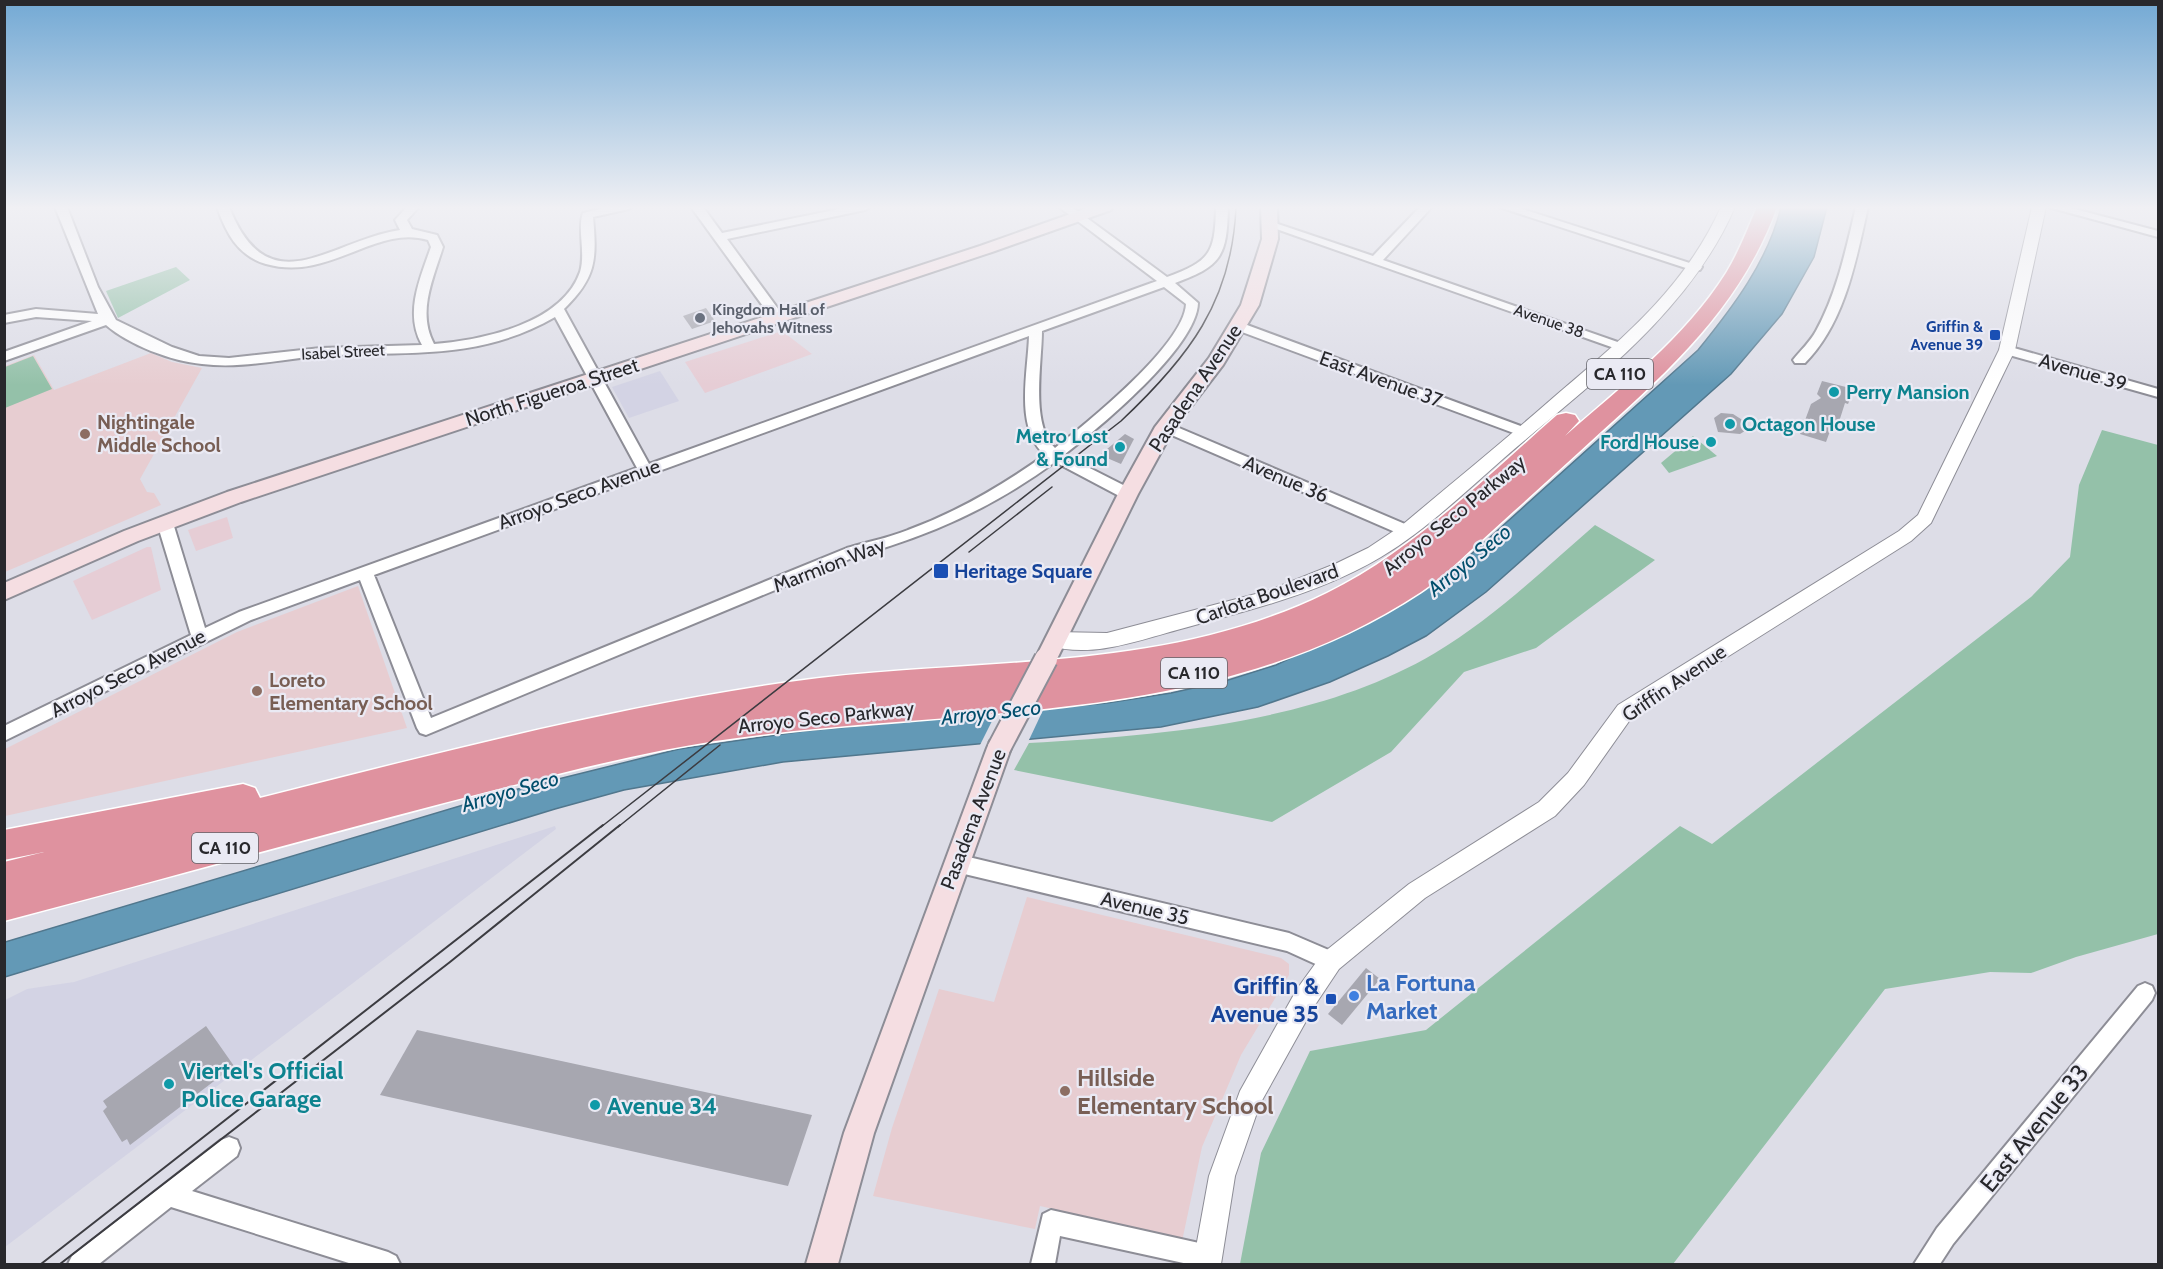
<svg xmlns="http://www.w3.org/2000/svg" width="2163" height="1269" viewBox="0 0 2163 1269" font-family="Cabin,sans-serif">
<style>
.commercial{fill:#e6cdd5}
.built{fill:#d3d3e4}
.education{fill:#e7cdd1}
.green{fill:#94c1a9}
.water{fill:#6399b6;stroke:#51778d;stroke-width:1.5}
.pier{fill:#dddde7}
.building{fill:#a7a7b0}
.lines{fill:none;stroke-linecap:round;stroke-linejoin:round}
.minor-casing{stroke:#8d8d96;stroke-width:4}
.tertiary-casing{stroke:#8d8d96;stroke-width:2}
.secondary-casing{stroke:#8d8d96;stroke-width:4}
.motorway-casing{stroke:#fff;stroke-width:3}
.minor{fill:#fff;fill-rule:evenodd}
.tertiary{fill:#fff;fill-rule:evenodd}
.secondary{fill:#f5dee2;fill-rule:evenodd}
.motorway{fill:#df929f;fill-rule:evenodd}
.tram-far1{stroke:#3c3c41;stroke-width:1.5}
.tram{stroke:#3c3c41;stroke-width:2}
.secondary-bridge-casing{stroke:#8d8d96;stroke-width:26;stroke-linecap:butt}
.secondary-bridge{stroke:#f5dee2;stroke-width:22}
.worship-dot{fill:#6b7280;stroke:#eaeaf4;stroke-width:2}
.transit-dot{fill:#1a4fb4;stroke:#eaeaf4;stroke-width:2}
.culture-dot{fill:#0f9aa8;stroke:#eaeaf4;stroke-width:2}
.education-dot{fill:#8d6e63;stroke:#eaeaf4;stroke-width:2}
.shop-dot{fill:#3f7fe0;stroke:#eaeaf4;stroke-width:2}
.labels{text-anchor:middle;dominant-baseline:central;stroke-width:4.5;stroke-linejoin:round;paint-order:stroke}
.far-worship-label{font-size:16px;font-weight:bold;fill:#5b616d;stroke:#eaeaf4;text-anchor:start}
.far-street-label{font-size:16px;fill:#28282c;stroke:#eaeaf4}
.far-transit-label{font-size:16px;font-weight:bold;fill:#164399;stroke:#eaeaf4;text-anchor:end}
.shield{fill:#eaeaf4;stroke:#626268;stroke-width:1.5}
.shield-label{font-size:18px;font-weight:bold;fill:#28282c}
.street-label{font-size:20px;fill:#28282c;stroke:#eaeaf4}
.culture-label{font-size:20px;font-weight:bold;fill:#0d838f;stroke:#eaeaf4;text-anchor:start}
.education-label{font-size:20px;font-weight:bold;fill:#785e54;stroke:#eaeaf4;text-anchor:start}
.transit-label{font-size:20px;font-weight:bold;fill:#164399;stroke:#eaeaf4;text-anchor:start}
.water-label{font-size:21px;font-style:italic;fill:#014e6c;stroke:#eaeaf4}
.near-shop-label{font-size:24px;font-weight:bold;fill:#366cbe;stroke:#eaeaf4;text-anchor:start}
.near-transit-label{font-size:24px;font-weight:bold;fill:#164399;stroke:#eaeaf4;text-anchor:end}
.near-culture-label{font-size:24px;font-weight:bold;fill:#0d838f;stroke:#eaeaf4;text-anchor:start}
.near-education-label{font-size:24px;font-weight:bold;fill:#785e54;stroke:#eaeaf4;text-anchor:start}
.near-street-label{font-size:24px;fill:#28282c;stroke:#eaeaf4}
</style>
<rect width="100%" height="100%" fill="#dddde7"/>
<g class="commercial">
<path d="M 782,331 L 812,354 L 705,393 L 685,362 Z"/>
<path d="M 227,517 L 233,538 L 196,551 L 188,530 Z"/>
<path d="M 147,547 L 151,547 L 161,590 L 92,620 L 73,581 Z"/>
</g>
<g class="built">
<path d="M 660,371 L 679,401 L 629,418 L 612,387 Z"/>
<path d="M 555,826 L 556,829 L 5,1247 L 5,1000 L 27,989 L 74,982 Z"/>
</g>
<g class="education">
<path d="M 151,353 L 172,362 L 202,368 L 140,479 L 147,492 L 154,493 L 161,505 L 5,572 L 5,366 L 34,355 L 54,390 Z"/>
<path d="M 358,586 L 407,728 L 5,816 L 5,749 L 237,632 Z"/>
<path d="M 1027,897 L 1281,958 L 1289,964 L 1289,975 L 1241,1055 L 1202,1147 L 1181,1246 L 1084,1226 L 1067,1212 L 1040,1206 L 1035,1229 L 873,1196 L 892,1128 L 939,989 L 994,1002 Z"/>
</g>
<g class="green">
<path d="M 176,267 L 190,280 L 118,318 L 106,291 Z"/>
<path d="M 33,356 L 52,389 L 5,408 L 5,367 Z"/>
<path d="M 2102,430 L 2158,445 L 2158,934 L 2076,957 L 2031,973 L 1990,972 L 1885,989 L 1673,1264 L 1240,1264 L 1261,1153 L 1310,1051 L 1426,1030 L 1680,826 L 1712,844 L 2031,597 L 2070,557 L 2079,485 Z"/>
<path d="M 1693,436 L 1717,456 L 1669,473 L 1661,463 Z"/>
<path d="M 1595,525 L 1655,560 L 1536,648 L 1464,672 L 1391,752 L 1272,822 L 1014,770 L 1029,743 C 1163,735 1317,723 1435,653 C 1494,618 1544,569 1595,525 Z"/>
</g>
<path class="water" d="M 1781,207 L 1827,207 L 1814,257 L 1782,314 L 1731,374 L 1486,592 L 1426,636 L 1388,656 L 1330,682 L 1258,707 L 1161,727 L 783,762 L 624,790 L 555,809 L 5,977 L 5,942 L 510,791 L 679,749 L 804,731 L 1107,703 L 1171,693 L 1225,681 L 1276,665 L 1400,606 L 1448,575 L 1698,350 C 1733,307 1768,261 1781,207 Z"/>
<path class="pier" d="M 1045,706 L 1028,742 L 979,747 L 997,711 Z"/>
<g class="building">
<path d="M 706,308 L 715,321 L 692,329 L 683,316 Z"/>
<path d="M 1822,381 L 1854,389 L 1848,404 L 1845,403 L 1838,425 L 1833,423 L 1826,442 L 1800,434 L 1811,404 L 1821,398 L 1817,394 Z"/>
<path d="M 1721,413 L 1733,414 L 1744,421 L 1748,429 L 1740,434 L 1718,432 L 1714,418 Z"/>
<path d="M 1125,434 L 1134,439 L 1121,464 L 1100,455 Z"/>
<path d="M 1366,968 L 1380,979 L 1342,1025 L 1328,1014 Z"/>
<path d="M 206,1026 L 234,1066 L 130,1145 L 127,1139 L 122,1142 L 103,1111 L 107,1107 L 103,1101 Z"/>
<path d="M 417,1030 L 812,1115 L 788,1186 L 380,1095 Z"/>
</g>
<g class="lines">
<defs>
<g id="minor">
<path d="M 55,207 L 67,207 L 98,287 L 116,320 L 172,347 L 199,356 L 229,358 L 321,348 L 422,345 C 404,313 420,279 431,247 L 428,240 C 375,224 330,282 266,264 C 238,256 226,233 217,207 L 229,207 C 269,308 331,240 400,230 L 395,220 L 407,207 L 419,207 L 407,220 L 412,229 L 437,235 L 443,247 C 433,279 417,312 434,344 C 482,340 562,324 580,272 C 586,253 577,228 583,213 L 609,207 L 631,207 L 629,209 L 593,217 C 597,260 596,278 564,309 L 649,464 L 1157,281 L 1059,207 L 1072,207 L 1167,277 C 1210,261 1215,254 1216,207 L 1228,207 C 1227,257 1221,266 1175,283 L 1198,303 C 1197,347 1099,428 1064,455 L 1133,490 L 1135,494 L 1133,498 L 1123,498 L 1055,462 C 992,508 931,535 857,556 L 426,735 L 420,733 L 417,728 L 360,580 L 251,620 L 4,741 L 4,726 L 191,635 L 157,523 L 160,519 L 170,519 L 173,523 L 205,628 L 239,612 L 637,468 L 555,317 C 477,362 406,350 320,356 C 281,359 242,369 202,364 C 171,361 129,345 106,325 L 4,361 L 4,352 L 92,321 L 36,317 L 4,323 L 4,315 L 36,309 L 98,314 ZM 1164,287 L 1186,304 C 1184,345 1087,423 1055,448 C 1030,425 1042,362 1042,331 ZM 1029,336 C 1028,372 1014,428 1045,455 C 1003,485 957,512 908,530 C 888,538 867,542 847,548 L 431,718 L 374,575 Z"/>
<path d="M 691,207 L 703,207 L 722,233 L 849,207 L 871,207 L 865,210 L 727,239 L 784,317 L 778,321 L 773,320 Z"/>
<path d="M 1420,207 L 1432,207 L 1383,260 L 1629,346 L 1627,349 L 1617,349 L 1265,225 L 1275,223 L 1373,256 Z"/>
<path d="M 1499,207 L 1516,207 L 1702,267 L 1700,270 L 1692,270 Z"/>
<path d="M 1856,207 L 1868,207 C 1856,260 1845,323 1805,363 L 1795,363 L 1793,360 C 1801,350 1810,342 1816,331 C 1837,293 1846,249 1856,207 Z"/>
<path d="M 2048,207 L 2067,207 L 2158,231 L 2158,237 Z"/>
<path d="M 1239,322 L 1529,429 L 1531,432 L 1529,435 L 1519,435 L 1234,329 L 1234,323 Z"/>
<path d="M 2007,346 L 2158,389 L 2158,397 L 2002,353 L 2000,350 Z"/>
<path d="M 1165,422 L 1412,527 L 1415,531 L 1412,535 L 1402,535 L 1160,430 L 1160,424 Z"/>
<path d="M 956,854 L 1289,933 L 1338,954 L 1341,961 L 1338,968 L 1331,971 L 1287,951 L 956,872 L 949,869 L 946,863 L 949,857 Z"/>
<path d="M 2145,983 L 2152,986 L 2155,993 L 2152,1000 L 1953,1244 L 1940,1264 L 1914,1264 L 1937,1228 L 2138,986 Z"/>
<path d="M 229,1137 L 237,1140 L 240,1148 L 237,1156 L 192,1191 L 388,1252 L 396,1256 L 400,1264 L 352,1264 L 171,1207 L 99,1264 L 68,1264 L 72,1256 L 221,1140 Z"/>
<path d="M 1051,1210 L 1208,1245 L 1216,1249 L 1220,1257 L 1217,1264 L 1188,1264 L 1060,1236 L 1055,1264 L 1031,1264 L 1043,1214 Z"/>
</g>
<g id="tertiary">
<path d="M 1721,207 L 1735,207 C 1689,313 1590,384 1504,458 C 1465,492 1426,530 1381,557 C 1319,594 1246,611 1177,630 C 1137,641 1090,659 1048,645 L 1045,640 L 1048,635 L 1055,632 L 1107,633 L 1267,591 L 1335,564 L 1368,548 L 1401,526 C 1452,483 1504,441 1554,397 C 1621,340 1684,289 1721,207 Z"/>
<path d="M 2032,207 L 2046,207 L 2015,350 L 1931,523 L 1911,541 L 1632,717 L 1584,785 L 1555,816 L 1425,898 L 1339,969 L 1315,1005 L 1260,1104 L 1235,1176 L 1221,1264 L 1193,1264 L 1209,1176 L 1240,1091 L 1297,989 L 1323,953 L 1409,884 L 1539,802 L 1568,773 L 1618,705 L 1899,531 L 1918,515 L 1999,350 Z"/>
</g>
<g id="secondary">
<path d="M 1090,207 L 1113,207 L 1111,210 L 992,252 L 241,502 L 138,541 L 4,600 L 4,583 L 124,531 L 227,492 L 980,246 Z"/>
<path d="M 1261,207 L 1277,207 L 1278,239 L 1259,305 L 1223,365 L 1173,430 L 1138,494 L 1054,665 L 1046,668 L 1038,665 L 1035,659 L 1118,494 L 1155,427 L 1209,358 L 1241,305 L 1262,239 Z"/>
<path d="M 999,738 L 1008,741 L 1011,748 L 874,1133 L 838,1264 L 806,1264 L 844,1133 L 987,748 L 990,741 Z"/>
</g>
<path id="motorway" d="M 1757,207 L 1777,207 C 1738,314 1660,378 1578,453 C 1546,482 1514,511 1482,540 C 1462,558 1443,577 1421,592 C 1196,741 917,700 664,750 C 589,765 514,785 440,804 C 294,842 150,883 4,921 L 4,862 L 44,852 L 4,860 L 4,830 L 243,784 L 255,788 L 260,798 C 434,754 610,708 789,682 C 970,656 1158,676 1327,593 C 1414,550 1485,478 1557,415 L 1566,413 L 1575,415 L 1579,421 L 1565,436 C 1621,387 1685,338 1726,273 C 1739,252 1747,230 1757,207 Z"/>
</defs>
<use href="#minor" class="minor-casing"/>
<use href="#tertiary" class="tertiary-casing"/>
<use href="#secondary" class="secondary-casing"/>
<use href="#motorway" class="motorway-casing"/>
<use href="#minor" class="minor"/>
<use href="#tertiary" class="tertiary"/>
<use href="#secondary" class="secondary"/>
<use href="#motorway" class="motorway"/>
<g class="tram-far1">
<path d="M 969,552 L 1052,487"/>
<path d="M 601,827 L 1121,421 C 1188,358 1232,302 1236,207"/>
<path d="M 618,827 L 720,745"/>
</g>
<g class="tram">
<path d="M 41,1264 L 603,825"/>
<path d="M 60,1264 L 450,962 L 620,825"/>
</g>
<defs>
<path id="secondary-bridge" d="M 999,748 L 1046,659"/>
</defs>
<use href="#secondary-bridge" class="secondary-bridge-casing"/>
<use href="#secondary-bridge" class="secondary-bridge"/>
</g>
<linearGradient id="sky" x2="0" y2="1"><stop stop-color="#73a9d4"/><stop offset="0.54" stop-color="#f0f0f4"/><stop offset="1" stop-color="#f0f0f4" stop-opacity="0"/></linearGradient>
<rect width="2163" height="385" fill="url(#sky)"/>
<circle class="worship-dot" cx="700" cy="318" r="6"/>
<g class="transit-dot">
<rect x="1989" y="329" width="12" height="12" rx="3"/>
<rect x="933" y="563" width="16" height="16" rx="3"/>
<rect x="1325" y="993" width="12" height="12" rx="3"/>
</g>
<g class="culture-dot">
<circle cx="1834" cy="392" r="6"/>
<circle cx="1730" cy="424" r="6"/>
<circle cx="1711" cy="442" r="6"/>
<circle cx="1120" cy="447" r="6"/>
<circle cx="169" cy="1084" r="6"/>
<circle cx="595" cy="1105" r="6"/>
</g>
<g class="education-dot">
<circle cx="85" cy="434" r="6"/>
<circle cx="257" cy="691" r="6"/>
<circle cx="1065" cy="1091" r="6"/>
</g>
<circle class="shop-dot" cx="1354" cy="996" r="6"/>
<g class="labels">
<g class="far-worship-label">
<text x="712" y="309">Kingdom Hall of<tspan x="712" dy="18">Jehovahs Witness</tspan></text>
</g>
<g class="far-street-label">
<text transform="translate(1549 321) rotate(19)">Avenue 38</text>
<text transform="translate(343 352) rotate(-3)">Isabel Street</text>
</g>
<g class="far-transit-label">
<text x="1983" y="326">Griffin &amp;<tspan x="1983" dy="18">Avenue 39</tspan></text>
</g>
<g class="shield">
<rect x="1587" y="359" width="66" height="30" rx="4.5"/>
<rect x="1161" y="658" width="66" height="30" rx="4.5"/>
<rect x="192" y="833" width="66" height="30" rx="4.5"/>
</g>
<g class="shield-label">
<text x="1620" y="374">CA 110</text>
<text x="1194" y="673">CA 110</text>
<text x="225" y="848">CA 110</text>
</g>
<g class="street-label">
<text transform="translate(2083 372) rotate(16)">Avenue 39</text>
<text transform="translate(1381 379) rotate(20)">East Avenue 37</text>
<text transform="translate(1195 388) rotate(-56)">Pasadena Avenue</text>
<text transform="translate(552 392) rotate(-18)">North Figueroa Street</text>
<text transform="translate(1286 479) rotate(23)">Avenue 36</text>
<text transform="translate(579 494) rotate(-20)">Arroyo Seco Avenue</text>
<text transform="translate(1454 515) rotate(-39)">Arroyo Seco Parkway</text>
<text transform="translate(829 565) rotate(-21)">Marmion Way</text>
<text transform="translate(1267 594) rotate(-19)">Carlota Boulevard</text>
<text transform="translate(128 673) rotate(-27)">Arroyo Seco Avenue</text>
<text transform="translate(1674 683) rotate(-34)">Griffin Avenue</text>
<text transform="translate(826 717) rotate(-6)">Arroyo Seco Parkway</text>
<text transform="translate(973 819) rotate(-69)">Pasadena Avenue</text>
<text transform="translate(1145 908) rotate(13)">Avenue 35</text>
</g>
<g class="culture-label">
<text x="1846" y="392">Perry Mansion</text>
<text x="1742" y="424">Octagon House</text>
<text x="1108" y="436" text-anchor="end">Metro Lost<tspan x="1108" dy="23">&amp; Found</tspan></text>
<text x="1699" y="442" text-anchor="end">Ford House</text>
</g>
<g class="education-label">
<text x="97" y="422">Nightingale<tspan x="97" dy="23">Middle School</tspan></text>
<text x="269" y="680">Loreto<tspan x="269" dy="23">Elementary School</tspan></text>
</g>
<g class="transit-label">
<text x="954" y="571">Heritage Square</text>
</g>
<g class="water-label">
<text transform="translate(1469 560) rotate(-39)">Arroyo Seco</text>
<text transform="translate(991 712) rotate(-6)">Arroyo Seco</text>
<text transform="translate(510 791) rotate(-16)">Arroyo Seco</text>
</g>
<g class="near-shop-label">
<text x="1366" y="982">La Fortuna<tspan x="1366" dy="28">Market</tspan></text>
</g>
<g class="near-transit-label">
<text x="1319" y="985">Griffin &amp;<tspan x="1319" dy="28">Avenue 35</tspan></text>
</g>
<g class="near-culture-label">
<text x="181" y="1070">Viertel's Official<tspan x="181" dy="28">Police Garage</tspan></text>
<text x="607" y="1105">Avenue 34</text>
</g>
<g class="near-education-label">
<text x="1077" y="1077">Hillside<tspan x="1077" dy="28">Elementary School</tspan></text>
</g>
<g class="near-street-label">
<text transform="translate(2034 1128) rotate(-51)">East Avenue 33</text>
</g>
</g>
<rect width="2163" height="1269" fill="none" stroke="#28282c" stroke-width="12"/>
</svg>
